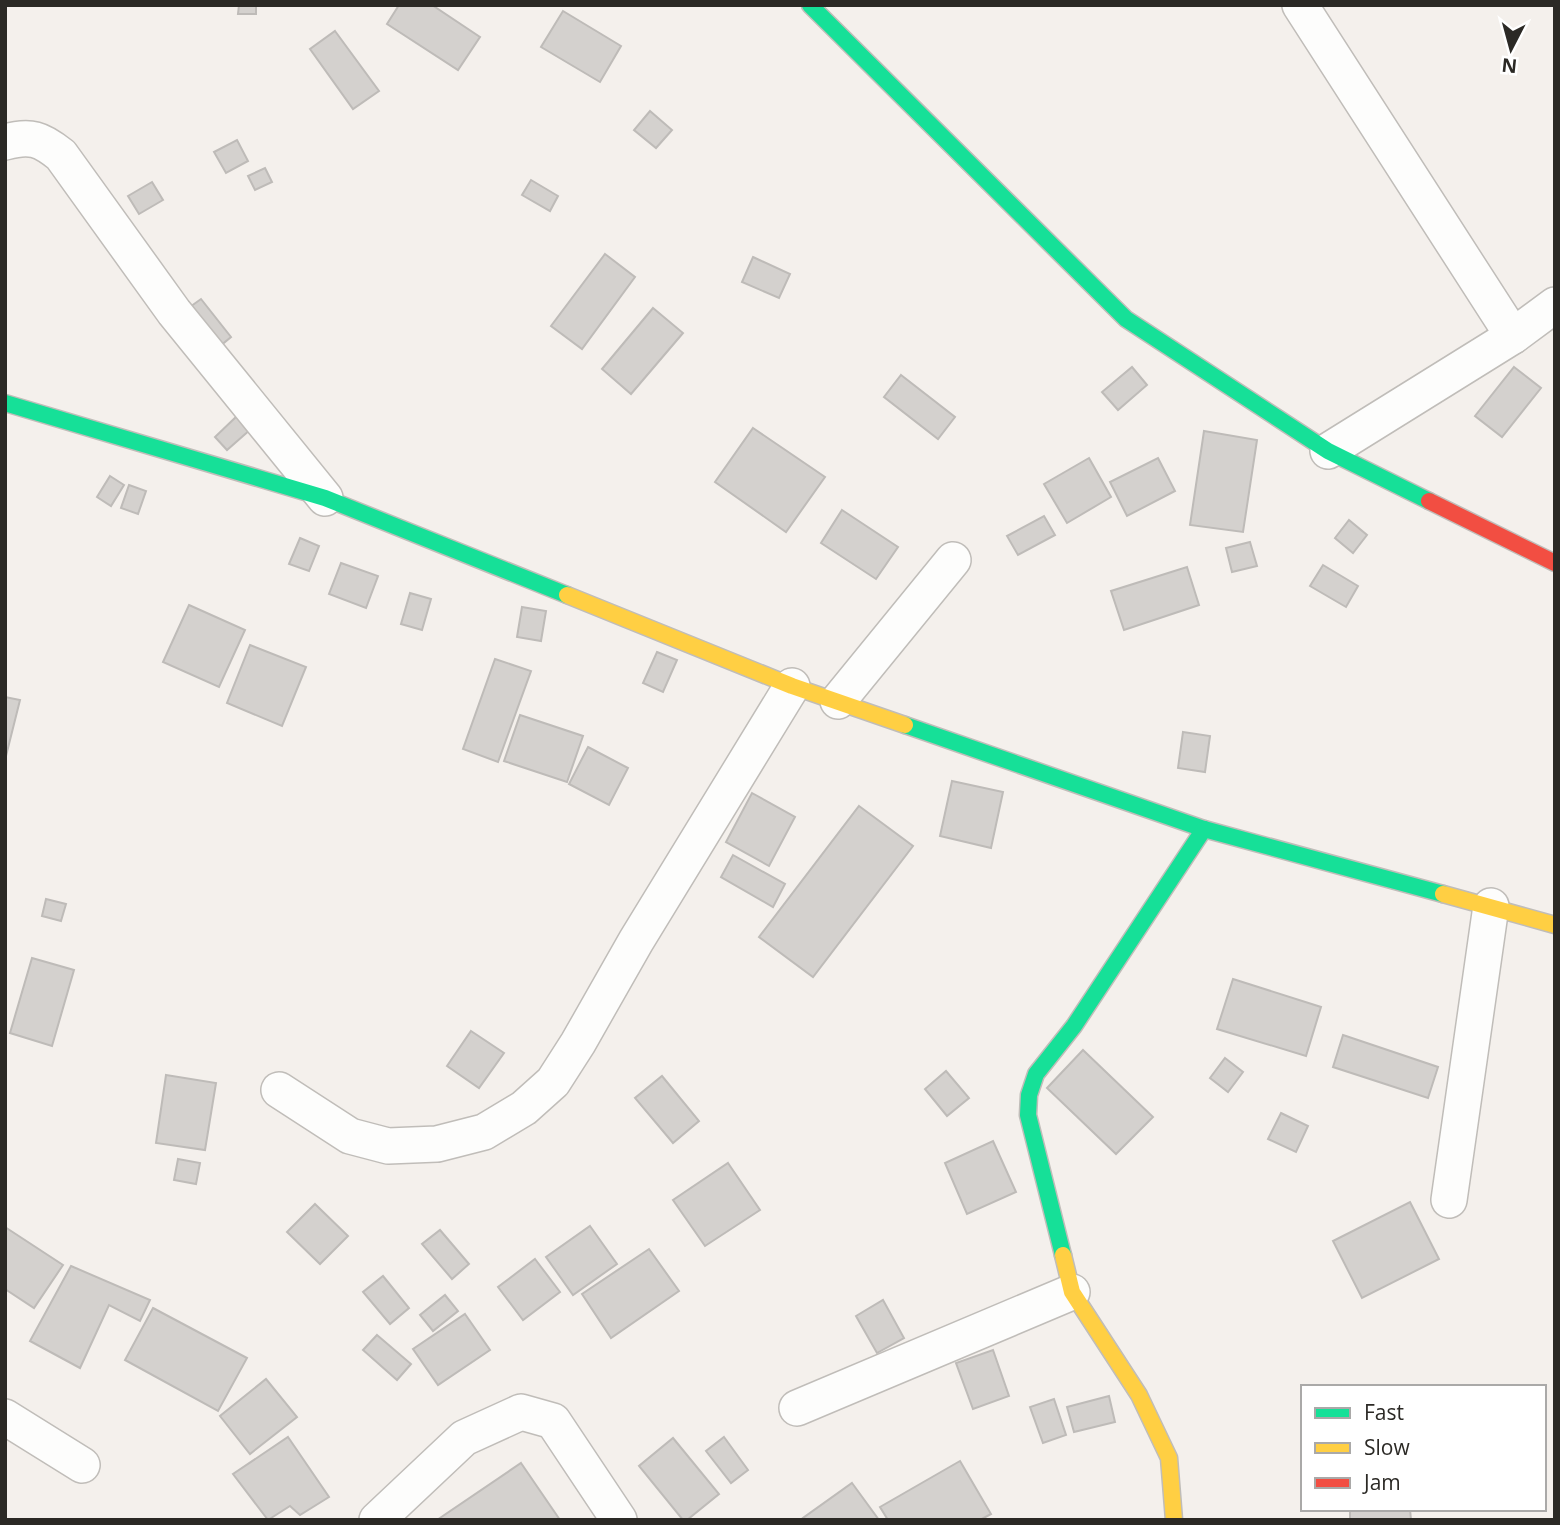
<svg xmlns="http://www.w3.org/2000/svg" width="1560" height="1525" viewBox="0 0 1560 1525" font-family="'Open Sans',sans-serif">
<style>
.building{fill:#d4d1ce;stroke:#bebbb8;stroke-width:2}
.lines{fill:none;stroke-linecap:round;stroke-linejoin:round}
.street-casing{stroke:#c0bdb9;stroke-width:38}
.fast-casing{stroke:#c0bdb9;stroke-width:19}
.slow-casing{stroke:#c0bdb9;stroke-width:19}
.jam-casing{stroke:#c0bdb9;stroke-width:19}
.street{stroke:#fdfdfc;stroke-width:35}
.fast{stroke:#16e098;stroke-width:16}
.slow{stroke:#ffcf43;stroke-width:16}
.jam{stroke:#f24e42;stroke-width:16}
</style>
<rect width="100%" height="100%" fill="#f4f0ec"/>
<g class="building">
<path d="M 239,5 L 256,5 L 256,14 L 238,14 Z"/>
<path d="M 399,5 L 432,5 L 480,37 L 458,70 L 387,24 Z"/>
<path d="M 563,11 L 621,46 L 600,82 L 541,47 Z"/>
<path d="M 335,31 L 379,91 L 353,109 L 310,49 Z"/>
<path d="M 650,111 L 672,130 L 656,148 L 634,130 Z"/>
<path d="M 237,140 L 248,161 L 226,173 L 214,152 Z"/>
<path d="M 265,168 L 272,182 L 255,190 L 248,176 Z"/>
<path d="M 531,180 L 558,196 L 550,211 L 522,195 Z"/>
<path d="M 152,182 L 163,200 L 139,214 L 128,196 Z"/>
<path d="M 605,254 L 635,277 L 582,349 L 551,326 Z"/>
<path d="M 753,257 L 790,274 L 779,298 L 742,282 Z"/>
<path d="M 201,299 L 231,337 L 214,351 L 183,312 Z"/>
<path d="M 653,308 L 683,333 L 631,394 L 602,369 Z"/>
<path d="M 1132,367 L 1147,385 L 1118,410 L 1102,392 Z"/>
<path d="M 1514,367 L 1541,388 L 1502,437 L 1475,416 Z"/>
<path d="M 901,375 L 955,417 L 938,439 L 884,397 Z"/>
<path d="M 238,415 L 251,429 L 227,450 L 215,437 Z"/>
<path d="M 753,428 L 825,477 L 786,532 L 715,482 Z"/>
<path d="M 1204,431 L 1257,440 L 1243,532 L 1190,525 Z"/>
<path d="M 1089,458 L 1111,497 L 1067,523 L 1044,484 Z"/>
<path d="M 1158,458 L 1175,491 L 1127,516 L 1110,482 Z"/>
<path d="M 110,476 L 124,485 L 111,506 L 97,497 Z"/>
<path d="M 129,485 L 146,491 L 138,514 L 121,508 Z"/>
<path d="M 842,510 L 898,547 L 876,579 L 821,543 Z"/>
<path d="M 1044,516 L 1055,535 L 1018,555 L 1007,536 Z"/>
<path d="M 1349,520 L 1367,535 L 1353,553 L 1335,538 Z"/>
<path d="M 300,538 L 319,546 L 309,571 L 289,564 Z"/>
<path d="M 1250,542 L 1257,566 L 1232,572 L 1226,548 Z"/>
<path d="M 341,563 L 378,576 L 366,608 L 329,594 Z"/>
<path d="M 1323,565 L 1358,586 L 1346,607 L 1310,586 Z"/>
<path d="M 1187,567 L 1199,605 L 1124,630 L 1111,591 Z"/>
<path d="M 410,593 L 431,599 L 422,630 L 401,624 Z"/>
<path d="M 189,605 L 245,630 L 219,687 L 163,662 Z"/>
<path d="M 522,607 L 546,611 L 541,641 L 517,637 Z"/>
<path d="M 250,645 L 306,667 L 282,726 L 227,703 Z"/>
<path d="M 657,652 L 677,660 L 663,692 L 643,683 Z"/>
<path d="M 495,659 L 531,671 L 498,762 L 463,749 Z"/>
<path d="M 5,697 L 20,700 L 5,760 Z"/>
<path d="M 520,715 L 583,736 L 567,782 L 504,761 Z"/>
<path d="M 1183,732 L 1210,736 L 1205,772 L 1178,768 Z"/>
<path d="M 588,747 L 628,768 L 609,805 L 569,784 Z"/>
<path d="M 952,781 L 1003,792 L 991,848 L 940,836 Z"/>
<path d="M 752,793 L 795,817 L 769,866 L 726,842 Z"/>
<path d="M 859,806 L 913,846 L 813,977 L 759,937 Z"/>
<path d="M 733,855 L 785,884 L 773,907 L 721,877 Z"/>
<path d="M 46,899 L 66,904 L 61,921 L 42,916 Z"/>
<path d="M 32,958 L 74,970 L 52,1046 L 10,1033 Z"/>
<path d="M 1233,979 L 1321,1007 L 1306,1056 L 1217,1029 Z"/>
<path d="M 471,1031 L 504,1053 L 479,1088 L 447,1066 Z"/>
<path d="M 1343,1035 L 1438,1067 L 1428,1098 L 1333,1067 Z"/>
<path d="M 1083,1050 L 1153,1117 L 1116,1154 L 1047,1088 Z"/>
<path d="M 1225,1058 L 1243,1072 L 1228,1092 L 1210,1078 Z"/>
<path d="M 946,1071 L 969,1098 L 947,1116 L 925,1089 Z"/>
<path d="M 166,1075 L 216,1083 L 205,1150 L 156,1143 Z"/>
<path d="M 662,1076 L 699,1121 L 673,1143 L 635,1098 Z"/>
<path d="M 1281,1113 L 1308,1126 L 1296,1152 L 1268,1139 Z"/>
<path d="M 993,1141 L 1016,1192 L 967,1214 L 945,1163 Z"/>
<path d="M 178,1159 L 200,1163 L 196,1184 L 174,1180 Z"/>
<path d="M 728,1163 L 760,1210 L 705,1246 L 673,1200 Z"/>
<path d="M 1410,1202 L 1439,1259 L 1362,1298 L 1333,1241 Z"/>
<path d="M 315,1204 L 348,1236 L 320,1264 L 287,1232 Z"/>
<path d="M 590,1226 L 617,1264 L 573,1295 L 546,1257 Z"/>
<path d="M 5,1227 L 63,1265 L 34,1308 L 5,1289 Z"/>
<path d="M 440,1230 L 469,1264 L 452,1279 L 422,1244 Z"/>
<path d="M 649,1249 L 679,1291 L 611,1338 L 582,1294 Z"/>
<path d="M 535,1259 L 560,1292 L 523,1320 L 498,1287 Z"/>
<path d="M 71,1266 L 150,1300 L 140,1321 L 109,1305 L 80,1368 L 30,1341 Z"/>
<path d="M 383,1276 L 409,1308 L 390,1324 L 363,1292 Z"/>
<path d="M 445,1295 L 458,1311 L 433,1331 L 420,1315 Z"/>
<path d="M 883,1300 L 904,1338 L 877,1353 L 856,1316 Z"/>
<path d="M 153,1308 L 247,1358 L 218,1411 L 125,1360 Z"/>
<path d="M 465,1314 L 490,1350 L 438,1385 L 413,1349 Z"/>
<path d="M 377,1335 L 411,1364 L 397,1380 L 363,1350 Z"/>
<path d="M 993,1350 L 1009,1396 L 973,1409 L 956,1363 Z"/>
<path d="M 266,1379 L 297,1417 L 250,1454 L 220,1416 Z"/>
<path d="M 1109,1396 L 1115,1422 L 1074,1432 L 1067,1407 Z"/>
<path d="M 1054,1399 L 1066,1435 L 1043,1443 L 1030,1407 Z"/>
<path d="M 288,1437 L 329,1497 L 300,1515 L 290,1506 L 268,1520 L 233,1474 Z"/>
<path d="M 724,1437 L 748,1470 L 731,1483 L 706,1451 Z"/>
<path d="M 673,1438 L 719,1494 L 687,1520 L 683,1520 L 639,1466 Z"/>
<path d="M 960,1461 L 991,1514 L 980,1520 L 888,1520 L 880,1507 Z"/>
<path d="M 521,1463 L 560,1520 L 437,1520 Z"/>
<path d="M 852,1483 L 879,1520 L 805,1520 L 803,1518 Z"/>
<path d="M 1350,1509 L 1410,1509 L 1411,1520 L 1350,1520 Z"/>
</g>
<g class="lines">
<defs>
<g id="street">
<path d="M 1300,5 L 1513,336"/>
<path d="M 5,142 C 31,135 41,139 61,155 L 174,312 L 325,498"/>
<path d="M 1328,451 L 1513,336 L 1555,305"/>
<path d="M 838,701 L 953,560"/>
<path d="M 279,1090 L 350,1136 L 388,1146 L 437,1144 L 484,1132 L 524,1108 L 553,1082 L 578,1043 L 636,941 L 792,686"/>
<path d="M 1449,1200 L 1491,906"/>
<path d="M 797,1408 L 1072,1292"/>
<path d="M 5,1417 L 82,1465"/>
<path d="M 377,1520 L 464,1438 L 521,1412 L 553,1421 L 619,1520"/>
</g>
<g id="fast">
<path d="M 810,5 L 1126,319 L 1328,451 L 1429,501"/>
<path d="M 5,403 L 325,498 L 567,595"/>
<path d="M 905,725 L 1204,829 L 1443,894"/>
<path d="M 1063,1255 L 1028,1115 L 1029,1095 L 1036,1074 L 1074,1026 L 1204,829"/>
</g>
<g id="slow">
<path d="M 567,595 L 792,686 L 905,725"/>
<path d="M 1443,894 L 1555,925"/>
<path d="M 1063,1255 L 1072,1292 L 1139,1395 L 1169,1458 L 1174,1520"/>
</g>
<path id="jam" d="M 1429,501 L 1555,563"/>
</defs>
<use href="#street" class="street-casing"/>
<use href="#fast" class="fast-casing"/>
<use href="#slow" class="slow-casing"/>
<use href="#jam" class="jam-casing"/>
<use href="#street" class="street"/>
<use href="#fast" class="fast"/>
<use href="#slow" class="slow"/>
<use href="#jam" class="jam"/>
</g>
<rect width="1560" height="1525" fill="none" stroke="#2b2925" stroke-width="14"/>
<rect x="1301" y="1385" width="245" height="126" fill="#ffffff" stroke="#aaa9a8" stroke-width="2"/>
<rect x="1315" y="1408" width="35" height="10" fill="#16e098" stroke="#aaa9a8" stroke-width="2"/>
<text x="1364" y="1420" font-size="21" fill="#2b2925">Fast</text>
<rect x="1315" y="1443" width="35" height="10" fill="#ffcf43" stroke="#aaa9a8" stroke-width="2"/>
<text x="1364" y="1455" font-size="21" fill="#2b2925">Slow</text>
<rect x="1315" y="1478" width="35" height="10" fill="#f24e42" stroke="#aaa9a8" stroke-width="2"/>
<text x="1364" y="1490" font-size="21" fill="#2b2925">Jam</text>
<g transform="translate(1511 49) rotate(186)" stroke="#ffffff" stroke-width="5" paint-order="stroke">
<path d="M0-5L12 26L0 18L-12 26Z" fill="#2b2925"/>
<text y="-10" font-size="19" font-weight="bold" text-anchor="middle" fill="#2b2925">N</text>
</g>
</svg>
